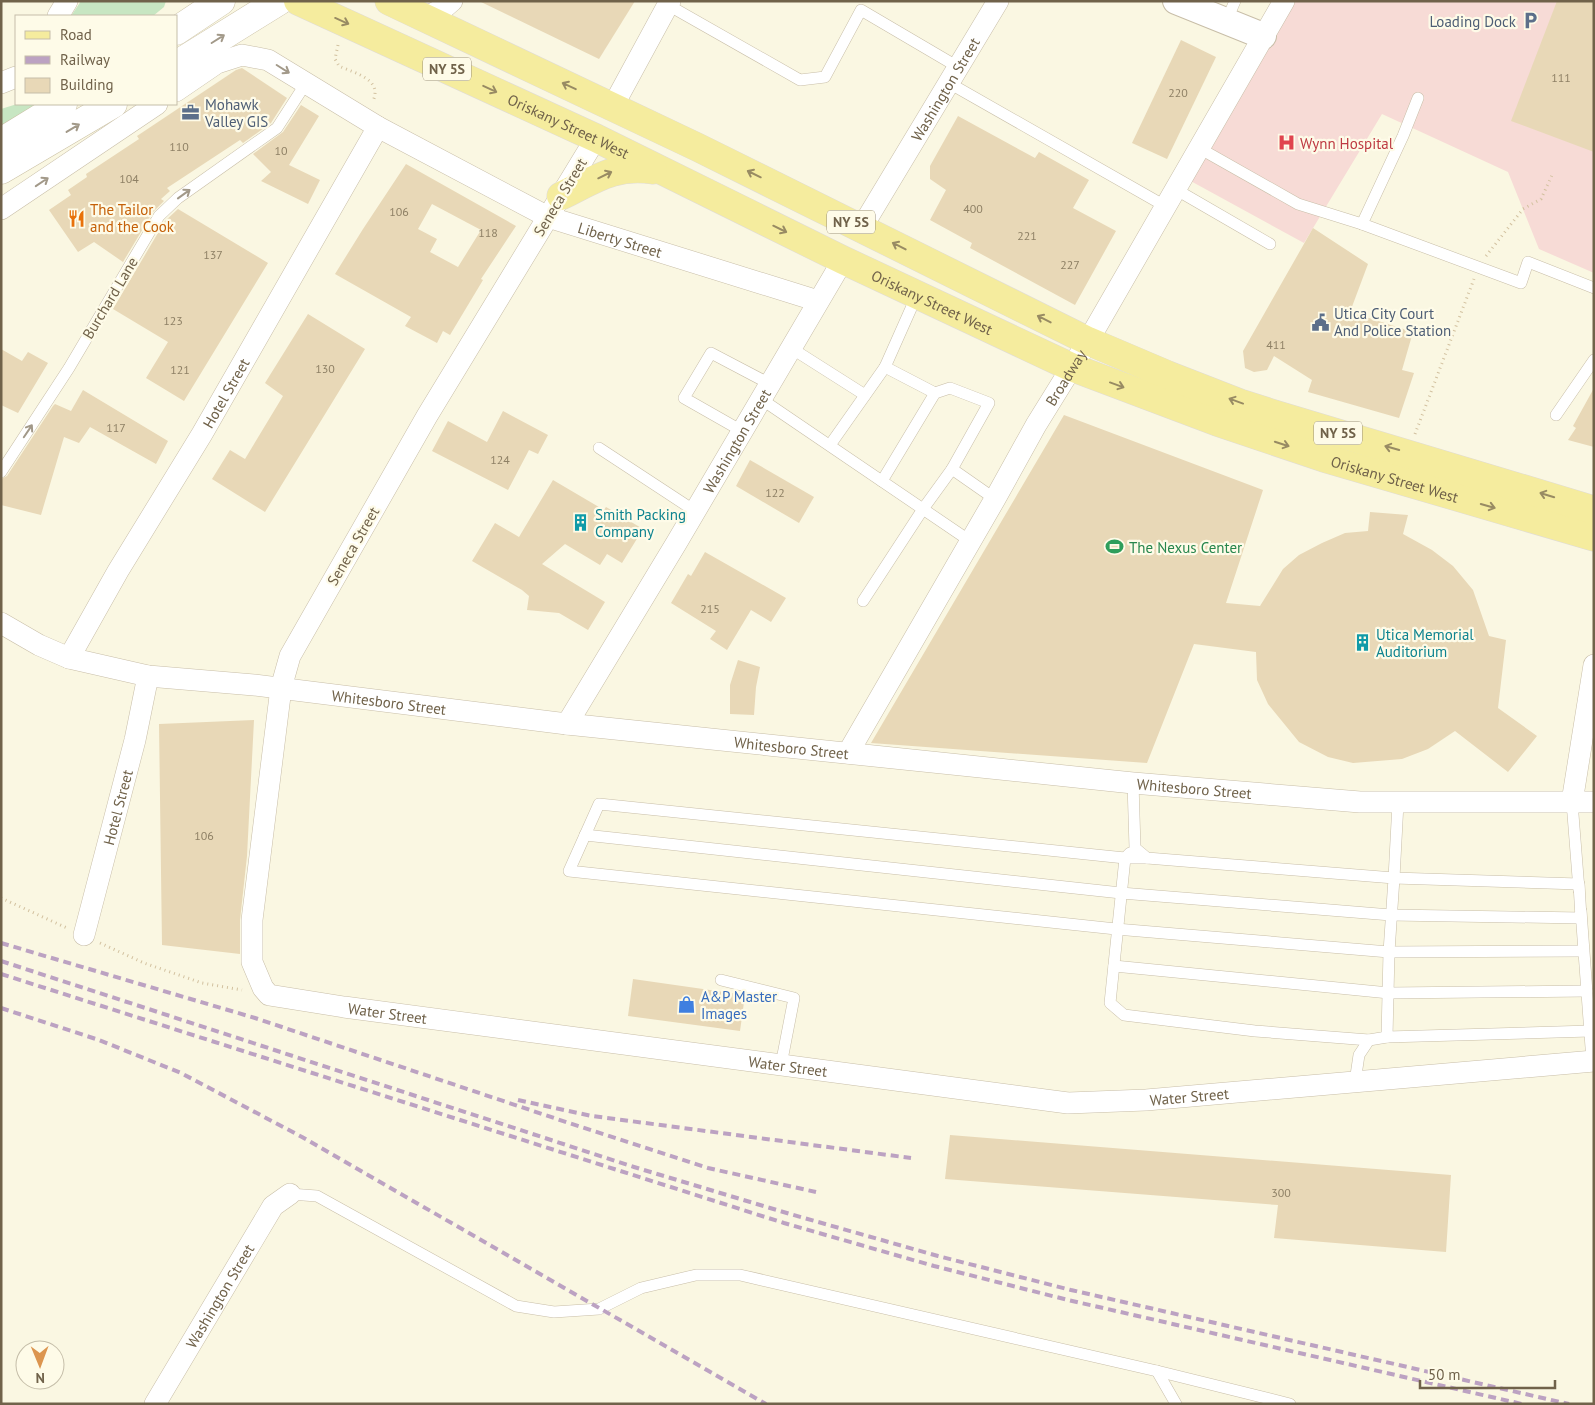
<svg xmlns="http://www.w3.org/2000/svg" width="1595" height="1405" viewBox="0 0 1595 1405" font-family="'PT Sans',sans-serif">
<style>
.medical{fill:#f7dbd6}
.green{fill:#c7e6c2}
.building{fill:#e8d8b7;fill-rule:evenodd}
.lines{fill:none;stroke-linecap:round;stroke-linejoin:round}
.service-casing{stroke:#c8bea8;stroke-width:12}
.minor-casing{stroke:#c8bea8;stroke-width:22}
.tertiary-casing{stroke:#c8bea8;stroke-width:28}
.secondary-casing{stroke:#cac0a5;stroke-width:29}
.primary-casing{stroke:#e0dcd7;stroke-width:29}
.path{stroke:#d2c19f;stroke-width:3;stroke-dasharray:1 4;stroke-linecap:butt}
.service{stroke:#fff;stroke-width:11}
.minor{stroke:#fff;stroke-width:21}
.tertiary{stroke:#fff;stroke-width:26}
.secondary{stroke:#fff;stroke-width:28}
.primary{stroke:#f5ec9e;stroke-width:28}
.rail{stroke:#bca2c2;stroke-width:4;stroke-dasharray:8 5;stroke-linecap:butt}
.oneway{stroke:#988b63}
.oneway2{stroke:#a29989}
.labels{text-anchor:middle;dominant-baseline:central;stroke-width:4.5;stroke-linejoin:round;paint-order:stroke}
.number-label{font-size:12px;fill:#8e8065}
.shield{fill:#fefbe8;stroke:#9b9079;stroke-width:1}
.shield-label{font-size:14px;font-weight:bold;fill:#70624a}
.service-label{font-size:15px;fill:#4e5e75;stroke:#fefbe8;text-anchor:start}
.street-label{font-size:15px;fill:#70624a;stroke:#fefbe8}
.health-label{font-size:15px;fill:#be3a42;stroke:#fefbe8;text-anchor:start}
.food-label{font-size:15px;fill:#c56008;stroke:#fefbe8;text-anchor:start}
.culture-label{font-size:15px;fill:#0d838f;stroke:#fefbe8;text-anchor:start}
.leisure-label{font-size:15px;fill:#27864d;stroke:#fefbe8;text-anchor:start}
.shop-label{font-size:15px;fill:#366cbe;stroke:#fefbe8;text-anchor:start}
</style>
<rect width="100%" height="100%" fill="#faf7e2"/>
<path class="medical" d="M 1291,1 L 1594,1 L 1594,273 L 1539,249 L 1508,172 L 1382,114 L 1304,243 L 1187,179 Z"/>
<g class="green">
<path d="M 81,1 L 166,1 L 164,7 L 153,16 L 71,16 Z"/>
<path d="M 17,104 L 43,104 L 1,128 L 1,109 Z"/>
</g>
<g class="building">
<path d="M 479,1 L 635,1 L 599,59 Z"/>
<path d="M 1557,1 L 1594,1 L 1594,152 L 1511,121 Z"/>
<path d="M 1181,40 L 1216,57 L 1167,159 L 1132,143 Z"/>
<path d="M 242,68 L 287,98 L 271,123 L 243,143 L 240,140 L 167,188 L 170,191 L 161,199 L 164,201 L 153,212 L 123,262 L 94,242 L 78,252 L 49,210 L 71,195 L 68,190 L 87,177 L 86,174 L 139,139 L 137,136 L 236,70 Z"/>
<path d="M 301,105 L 319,116 L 289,165 L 320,180 L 308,204 L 261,181 L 271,172 L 253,154 L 283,132 Z"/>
<path d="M 958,116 L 1035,158 L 1039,152 L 1089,180 L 1073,208 L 1116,231 L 1075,305 L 970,248 L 972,243 L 930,220 L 946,190 L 930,179 L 930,166 Z"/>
<path d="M 406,164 L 516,226 L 481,279 L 483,280 L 450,335 L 443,331 L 437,343 L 405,326 L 411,317 L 335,274 L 363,229 ZM 432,204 L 481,230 L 458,267 L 430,252 L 437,239 L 418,229 Z"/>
<path d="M 178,209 L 268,263 L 184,401 L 146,378 L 168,342 L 113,309 L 165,221 Z"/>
<path d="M 1313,228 L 1368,264 L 1350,312 L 1413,332 L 1402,370 L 1414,373 L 1399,418 L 1308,392 L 1312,380 L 1274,356 L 1267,370 L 1254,372 L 1245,368 L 1243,351 Z"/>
<path d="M 308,314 L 365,349 L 265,512 L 212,479 L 230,450 L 245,459 L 283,396 L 265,383 Z"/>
<path d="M 1,349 L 22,361 L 28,352 L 48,363 L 18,413 L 1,405 Z"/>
<path d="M 1594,388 L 1594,447 L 1568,440 L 1576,428 L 1573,426 Z"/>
<path d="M 83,390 L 168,441 L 156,464 L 90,427 L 79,443 L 64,437 L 41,515 L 1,505 L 1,479 L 7,476 L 53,406 L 55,404 L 71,411 Z"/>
<path d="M 503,411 L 548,435 L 538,454 L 529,450 L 508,490 L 432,451 L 448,421 L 487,442 Z"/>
<path d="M 1064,415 L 1263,490 L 1226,603 L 1260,606 L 1283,569 L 1299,555 L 1322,543 L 1345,533 L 1368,531 L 1370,512 L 1408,515 L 1403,534 L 1432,550 L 1453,566 L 1473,590 L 1489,636 L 1506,640 L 1498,708 L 1537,736 L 1508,772 L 1455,731 L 1428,749 L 1402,759 L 1353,763 L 1328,757 L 1299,742 L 1268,704 L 1257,680 L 1256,652 L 1194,644 L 1147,763 L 871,743 Z"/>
<path d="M 750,460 L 814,497 L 799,523 L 736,486 Z"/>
<path d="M 553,480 L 604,510 L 606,507 L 643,529 L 622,563 L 607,554 L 600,565 L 565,544 L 542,564 L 605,602 L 588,630 L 559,613 L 527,610 L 529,596 L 522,590 L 472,561 L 495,523 L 519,537 Z"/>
<path d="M 705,552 L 786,598 L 771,622 L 751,610 L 727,650 L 710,639 L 716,631 L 671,603 L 688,574 L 691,576 Z"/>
<path d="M 738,660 L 760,667 L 756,687 L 754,715 L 730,714 L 730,685 Z"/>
<path d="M 254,720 L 247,856 L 240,920 L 240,954 L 162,945 L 159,724 Z"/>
<path d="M 633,979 L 745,995 L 740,1031 L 628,1016 Z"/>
<path d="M 950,1135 L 1451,1175 L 1446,1252 L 1274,1238 L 1278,1205 L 945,1179 Z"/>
</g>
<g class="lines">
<defs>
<g id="service">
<path d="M 668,5 L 800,80 L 825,77 L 861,10 L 958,67"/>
<path d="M 1226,22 L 1235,1"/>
<path d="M 949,83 L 1165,206"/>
<path d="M 1418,98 L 1403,136 L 1362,224 L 1521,283 L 1528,262 L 1594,288"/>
<path d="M 1199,148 L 1298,204 L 1362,224"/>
<path d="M 1175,189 L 1270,244"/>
<path d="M 917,295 L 885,367 L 935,393"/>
<path d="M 791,348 L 865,395"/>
<path d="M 761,399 L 970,541"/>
<path d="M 1556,415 L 1594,360"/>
<path d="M 742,431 L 684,398 L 711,353 L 770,384"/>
<path d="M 830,445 L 885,367"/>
<path d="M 599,448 L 695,511"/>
<path d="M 1,472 L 69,368 L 159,216 L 178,198 L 277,128 L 306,83"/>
<path d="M 882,481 L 935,393 L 950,388 L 989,403 L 952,469 L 995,499"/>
<path d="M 863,601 L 923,509 L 952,469"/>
<path d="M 1133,783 L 1135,848 L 1147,858 L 1394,878 L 1389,952 L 1387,1037 L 1369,1040 L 1359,1055 L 1355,1082"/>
<path d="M 1572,802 L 1579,890"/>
<path d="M 585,835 L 1121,893 L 1391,915 L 1581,918 L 1579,884 L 1394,878 L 1398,803"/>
<path d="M 1130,853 L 1125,858 L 1110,1003 L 1124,1015 L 1255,1031 L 1369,1040"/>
<path d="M 1147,858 L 1125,858 L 599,804 L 569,871 L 1116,929 L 1389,952 L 1583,951"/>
<path d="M 1581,911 L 1592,1061"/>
<path d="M 1114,966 L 1389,993 L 1587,991"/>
<path d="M 721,980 L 794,998 L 781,1065"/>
<path d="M 1387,1037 L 1590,1031"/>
<path d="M 290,1194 L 317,1196 L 516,1306 L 554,1312 L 599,1309 L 641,1288 L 696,1275 L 740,1275 L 1157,1371 L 1290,1404"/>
<path d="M 1157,1371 L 1176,1404"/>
</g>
<g id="minor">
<path d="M 58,16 L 67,1"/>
<path d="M 423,19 L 445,7 L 452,1"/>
<path d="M 1,83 L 16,77"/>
<path id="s1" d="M 176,91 L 217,63 L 242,55 L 268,60 L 378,127 L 548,217 L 818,301"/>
<path d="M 613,106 L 670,1"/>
<path id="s2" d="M 596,138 L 427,416 L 290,656 L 281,688 L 252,920 L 252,962 L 263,988 L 269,995 L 344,1007 L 1068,1103 L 1146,1100 L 1594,1061"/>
<path d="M 1,209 L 157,104"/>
<path id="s3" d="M 862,227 L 998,1"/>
<path id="s4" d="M 1,623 L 39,645 L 69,658 L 148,676 L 254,685 L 567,724 L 1133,783 L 1360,802 L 1594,802"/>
<path id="s5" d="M 69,658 L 118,571 L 202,434 L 378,127"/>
<path id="s6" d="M 567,724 L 677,542 L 843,260"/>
<path id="s7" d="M 848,753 L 995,499 L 1036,425 L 1088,341 L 1284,1"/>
<path d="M 1572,802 L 1594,665"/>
<path id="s8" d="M 84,935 L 135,740 L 148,676"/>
<path id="s9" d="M 155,1404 L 273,1206 L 290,1194"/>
</g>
<path id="tertiary" d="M 1176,1 L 1263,36"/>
<g id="secondary">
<path d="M 176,31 L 221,1"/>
<path d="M 176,65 L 279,1"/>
<path d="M 1,142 L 63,104"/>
<path d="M 1,170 L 113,104"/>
</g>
<g id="primary">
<path id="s10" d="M 298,1 L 596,138 L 843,260 L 1071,367 L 1217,422 L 1324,458 L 1594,537"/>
<path d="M 389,1 L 697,147 L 1088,341 L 1168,375 L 1240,403 L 1271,413 L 1594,510"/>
<path d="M 561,196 C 594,180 615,164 653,170"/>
</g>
</defs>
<use href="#service" class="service-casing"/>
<use href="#minor" class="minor-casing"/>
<use href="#tertiary" class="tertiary-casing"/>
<use href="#secondary" class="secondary-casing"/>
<use href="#primary" class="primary-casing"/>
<g class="path">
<path d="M 338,45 L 335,59 L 339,66 C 354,73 383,79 373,101"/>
<path d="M 1486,256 L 1523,209 L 1541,199 L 1553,173"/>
<path d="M 1415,434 L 1474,279"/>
<path d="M 1,898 L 67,928"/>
<path d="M 100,943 L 144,963 L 202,983 L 242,990"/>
</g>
<use href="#service" class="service"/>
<use href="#minor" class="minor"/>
<use href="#tertiary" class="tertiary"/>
<use href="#secondary" class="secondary"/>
<use href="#primary" class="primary"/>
<g class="rail">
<path d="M 1,943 L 255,1018 L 569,1123 L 708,1168 L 816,1192"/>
<path d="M 1,961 L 634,1167 L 790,1214 L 938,1256 L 1071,1290 L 1569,1404"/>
<path d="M 1,974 L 784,1223 L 934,1266 L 1068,1300 L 1522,1404"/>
<path d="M 1,1008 L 99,1040 L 181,1073 L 302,1137 L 766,1404"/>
<path d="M 518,1100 L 592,1116 L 911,1158"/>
</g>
</g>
<defs><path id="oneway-shaft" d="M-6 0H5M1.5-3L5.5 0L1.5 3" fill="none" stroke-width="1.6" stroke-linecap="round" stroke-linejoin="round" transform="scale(1.25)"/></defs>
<g class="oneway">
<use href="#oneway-shaft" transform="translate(342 21) rotate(24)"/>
<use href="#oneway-shaft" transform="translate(569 86) rotate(-155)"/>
<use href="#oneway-shaft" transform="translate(490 89) rotate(25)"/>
<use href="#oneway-shaft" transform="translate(754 174) rotate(-154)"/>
<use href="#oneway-shaft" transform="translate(605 175) rotate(-26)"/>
<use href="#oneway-shaft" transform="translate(780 229) rotate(26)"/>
<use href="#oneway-shaft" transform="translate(899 246) rotate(-153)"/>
<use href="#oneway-shaft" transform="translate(1044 319) rotate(-153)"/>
<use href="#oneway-shaft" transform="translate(1117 385) rotate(20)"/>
<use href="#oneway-shaft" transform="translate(1236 401) rotate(-160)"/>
<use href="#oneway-shaft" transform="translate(1282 444) rotate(18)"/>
<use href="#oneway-shaft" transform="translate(1392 448) rotate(-164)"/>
<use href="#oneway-shaft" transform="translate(1547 495) rotate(-163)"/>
<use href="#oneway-shaft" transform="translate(1488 506) rotate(16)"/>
</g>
<g class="oneway2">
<use href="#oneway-shaft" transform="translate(218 39) rotate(-32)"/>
<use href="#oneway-shaft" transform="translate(283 69) rotate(32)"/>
<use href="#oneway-shaft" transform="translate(73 128) rotate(-31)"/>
<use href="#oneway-shaft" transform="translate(42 182) rotate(-34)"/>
<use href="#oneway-shaft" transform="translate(184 194) rotate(-36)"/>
<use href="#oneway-shaft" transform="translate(28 431) rotate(-56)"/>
</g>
<defs>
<symbol id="parking-bare" viewBox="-9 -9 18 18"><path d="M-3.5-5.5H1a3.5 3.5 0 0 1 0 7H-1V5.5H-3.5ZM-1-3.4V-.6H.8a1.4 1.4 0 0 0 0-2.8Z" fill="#5c6f8a" stroke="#fefbe8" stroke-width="2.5" paint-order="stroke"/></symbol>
<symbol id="office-bare" viewBox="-9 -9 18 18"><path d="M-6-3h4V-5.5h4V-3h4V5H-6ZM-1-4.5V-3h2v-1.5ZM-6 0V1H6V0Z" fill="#5c6f8a" stroke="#fefbe8" stroke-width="2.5" paint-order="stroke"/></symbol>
<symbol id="hospital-bare" viewBox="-9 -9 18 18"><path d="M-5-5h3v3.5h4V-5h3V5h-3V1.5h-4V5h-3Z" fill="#e0444e" stroke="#fefbe8" stroke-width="2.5" paint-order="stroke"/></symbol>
<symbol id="restaurant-bare" viewBox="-9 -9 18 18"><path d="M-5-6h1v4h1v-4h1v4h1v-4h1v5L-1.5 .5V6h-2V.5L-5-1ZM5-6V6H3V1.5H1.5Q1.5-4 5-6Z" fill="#e8710a" stroke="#fefbe8" stroke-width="2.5" paint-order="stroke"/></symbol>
<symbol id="civic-bare" viewBox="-9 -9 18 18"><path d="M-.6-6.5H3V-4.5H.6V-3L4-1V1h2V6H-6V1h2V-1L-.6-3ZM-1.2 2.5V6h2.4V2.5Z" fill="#5c6f8a" stroke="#fefbe8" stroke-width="2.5" paint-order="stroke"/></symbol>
<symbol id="building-bare" viewBox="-9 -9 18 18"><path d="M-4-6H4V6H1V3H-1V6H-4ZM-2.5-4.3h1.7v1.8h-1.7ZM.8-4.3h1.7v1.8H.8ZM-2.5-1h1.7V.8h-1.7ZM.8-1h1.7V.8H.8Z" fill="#0f9aa8" stroke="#fefbe8" stroke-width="2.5" paint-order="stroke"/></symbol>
<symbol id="stadium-bare" viewBox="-9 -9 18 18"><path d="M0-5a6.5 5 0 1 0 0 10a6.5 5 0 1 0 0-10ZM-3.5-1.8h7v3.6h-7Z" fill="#2e9e5b" stroke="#fefbe8" stroke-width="2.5" paint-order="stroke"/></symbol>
<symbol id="shop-bare" viewBox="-9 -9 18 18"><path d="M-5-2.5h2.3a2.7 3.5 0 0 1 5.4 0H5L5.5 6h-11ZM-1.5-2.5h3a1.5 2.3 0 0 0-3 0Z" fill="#3f7fe0" stroke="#fefbe8" stroke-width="2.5" paint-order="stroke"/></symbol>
</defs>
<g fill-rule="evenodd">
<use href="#parking-bare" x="1518" y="8" width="25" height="25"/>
<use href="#office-bare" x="178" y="100" width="25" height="25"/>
<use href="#hospital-bare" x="1274" y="130" width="25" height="25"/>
<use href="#restaurant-bare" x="64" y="206" width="25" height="25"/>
<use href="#civic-bare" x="1308" y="310" width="25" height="25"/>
<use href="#building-bare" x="568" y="510" width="25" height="25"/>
<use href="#stadium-bare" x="1102" y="534" width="25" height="25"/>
<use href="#building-bare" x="1350" y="630" width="25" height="25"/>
<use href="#shop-bare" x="674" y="992" width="25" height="25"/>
</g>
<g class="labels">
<g class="number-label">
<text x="1561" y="77">111</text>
<text x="1178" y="92">220</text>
<text x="179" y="146">110</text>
<text x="281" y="150">10</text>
<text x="129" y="178">104</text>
<text x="973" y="208">400</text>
<text x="399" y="211">106</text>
<text x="488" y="232">118</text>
<text x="1027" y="235">221</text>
<text x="213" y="254">137</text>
<text x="1070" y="264">227</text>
<text x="173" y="320">123</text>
<text x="1276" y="344">411</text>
<text x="325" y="368">130</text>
<text x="180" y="369">121</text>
<text x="116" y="427">117</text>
<text x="500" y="459">124</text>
<text x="775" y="492">122</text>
<text x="710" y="608">215</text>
<text x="204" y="835">106</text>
<text x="1281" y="1192">300</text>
</g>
<g class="shield">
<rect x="423" y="57.5" width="48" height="23" rx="4"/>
<rect x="827" y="210.5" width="48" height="23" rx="4"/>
<rect x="1314" y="421.5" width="48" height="23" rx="4"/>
</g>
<g class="shield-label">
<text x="447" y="69">NY 5S</text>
<text x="851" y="222">NY 5S</text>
<text x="1338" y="433">NY 5S</text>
</g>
<g class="service-label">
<text x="1516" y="21" text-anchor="end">Loading Dock</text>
<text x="205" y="104">Mohawk<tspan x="205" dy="17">Valley GIS</tspan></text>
<text x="1334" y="313">Utica City Court<tspan x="1334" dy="17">And Police Station</tspan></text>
</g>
<g class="street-label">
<text stroke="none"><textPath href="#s3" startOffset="161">Washington Street</textPath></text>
<text stroke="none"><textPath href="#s10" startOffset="298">Oriskany Street West</textPath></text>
<text transform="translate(560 197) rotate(-59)">Seneca Street</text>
<text stroke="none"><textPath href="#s1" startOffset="499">Liberty Street</textPath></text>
<text transform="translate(110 298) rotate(-59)">Burchard Lane</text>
<text stroke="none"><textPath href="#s10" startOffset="702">Oriskany Street West</textPath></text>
<text stroke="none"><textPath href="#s7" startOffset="434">Broadway</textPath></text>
<text stroke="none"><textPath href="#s5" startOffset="308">Hotel Street</textPath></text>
<text stroke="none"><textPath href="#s6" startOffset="330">Washington Street</textPath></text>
<text stroke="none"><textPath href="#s10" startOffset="1198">Oriskany Street West</textPath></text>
<text transform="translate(353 546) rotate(-60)">Seneca Street</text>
<text stroke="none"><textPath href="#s4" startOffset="400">Whitesboro Street</textPath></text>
<text stroke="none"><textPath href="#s4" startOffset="805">Whitesboro Street</textPath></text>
<text stroke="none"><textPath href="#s4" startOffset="1210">Whitesboro Street</textPath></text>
<text stroke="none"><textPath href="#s8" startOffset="132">Hotel Street</textPath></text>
<text stroke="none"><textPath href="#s2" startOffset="1068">Water Street</textPath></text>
<text stroke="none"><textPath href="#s2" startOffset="1472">Water Street</textPath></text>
<text stroke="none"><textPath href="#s2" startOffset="1876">Water Street</textPath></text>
<text stroke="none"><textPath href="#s9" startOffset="126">Washington Street</textPath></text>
</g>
<g class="health-label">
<text x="1300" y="143">Wynn Hospital</text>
</g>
<g class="food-label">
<text x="90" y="209">The Tailor<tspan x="90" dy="17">and the Cook</tspan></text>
</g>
<g class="culture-label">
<text x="595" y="514">Smith Packing<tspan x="595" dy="17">Company</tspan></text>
<text x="1376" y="634">Utica Memorial<tspan x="1376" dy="17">Auditorium</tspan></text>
</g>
<g class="leisure-label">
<text x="1129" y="547">The Nexus Center</text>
</g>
<g class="shop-label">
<text x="701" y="996">A&amp;P Master<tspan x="701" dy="17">Images</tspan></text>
</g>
</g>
<rect width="1595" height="1405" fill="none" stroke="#70624a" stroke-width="5"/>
<rect x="15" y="15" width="162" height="90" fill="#fefbe8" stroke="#c5bea9"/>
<rect x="25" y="31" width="25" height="8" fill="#f5ec9e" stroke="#c5bea9"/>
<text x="60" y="40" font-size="15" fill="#70624a">Road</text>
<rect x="25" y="56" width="25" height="8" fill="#bca2c2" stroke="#c5bea9"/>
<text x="60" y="65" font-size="15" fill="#70624a">Railway</text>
<rect x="25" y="78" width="25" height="15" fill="#e8d8b7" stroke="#c5bea9"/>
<text x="60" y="90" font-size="15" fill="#70624a">Building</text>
<g transform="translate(40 1365) rotate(179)"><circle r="24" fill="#fefbe8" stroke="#c5bea9"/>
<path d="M0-4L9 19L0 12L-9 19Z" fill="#dc954f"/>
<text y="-8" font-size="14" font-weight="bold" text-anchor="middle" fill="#70624a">N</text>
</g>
<path d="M1420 1380v8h135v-8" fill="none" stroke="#70624a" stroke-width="2.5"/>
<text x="1428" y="1380" font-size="15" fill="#70624a" stroke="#fefbe8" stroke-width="4" paint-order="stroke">50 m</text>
</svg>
